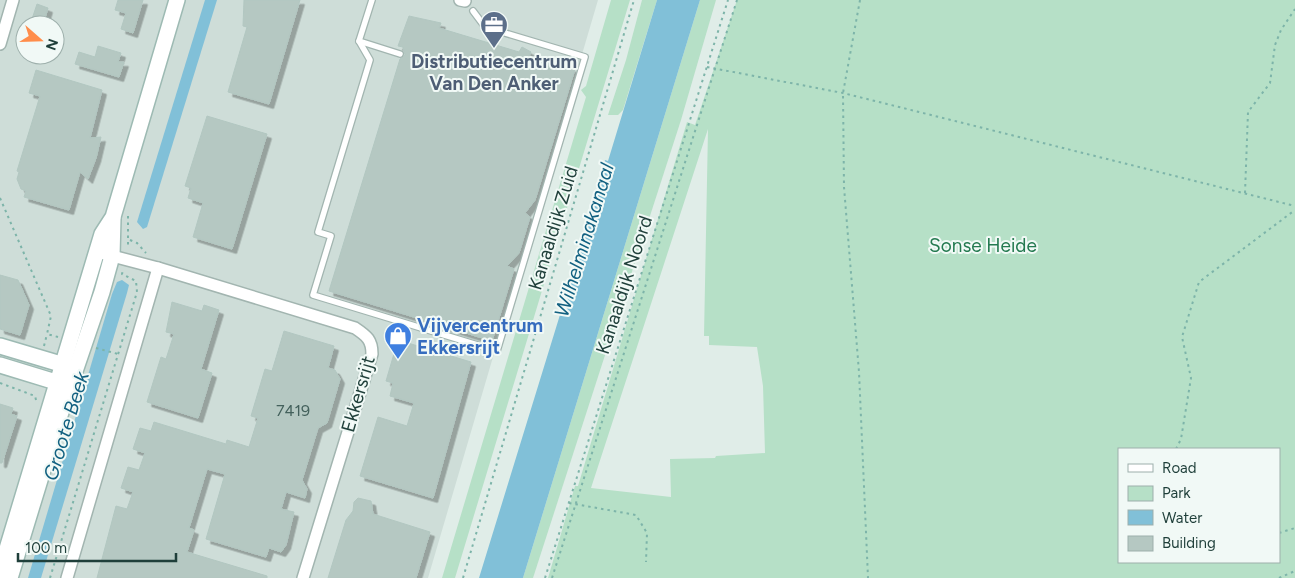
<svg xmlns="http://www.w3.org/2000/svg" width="1295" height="578" viewBox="0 0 1295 578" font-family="Figtree,sans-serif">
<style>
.built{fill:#ceddd8;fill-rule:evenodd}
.green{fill:#b6e0c7;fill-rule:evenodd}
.water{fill:#81c0d8}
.building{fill:#b5c8c2;stroke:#b2c7c1;filter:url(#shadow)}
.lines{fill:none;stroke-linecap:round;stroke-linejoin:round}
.service-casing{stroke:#a2b5b0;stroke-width:8}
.minor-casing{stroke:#a2b5b0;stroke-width:14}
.secondary-casing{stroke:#9dbab3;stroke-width:18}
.path{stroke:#7db4a9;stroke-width:2;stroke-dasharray:2.5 4;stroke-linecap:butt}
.service{stroke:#fff;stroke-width:5.5}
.minor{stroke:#fff;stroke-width:11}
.secondary{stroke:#fff;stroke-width:15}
.labels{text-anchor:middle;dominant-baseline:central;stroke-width:4;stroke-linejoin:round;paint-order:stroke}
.number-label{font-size:16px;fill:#44615c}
.service-label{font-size:19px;font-weight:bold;fill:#4e5e75;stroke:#f1f9f6}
.street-label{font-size:19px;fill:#1f3f3a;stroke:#f1f9f6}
.park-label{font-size:19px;fill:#247a50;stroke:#f1f9f6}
.shop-label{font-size:19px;font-weight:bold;fill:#366cbe;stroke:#f1f9f6;text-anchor:start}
.water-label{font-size:20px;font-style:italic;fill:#126181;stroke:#f1f9f6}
</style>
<defs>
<filter id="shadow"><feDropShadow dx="4.5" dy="4.5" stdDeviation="0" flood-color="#0004"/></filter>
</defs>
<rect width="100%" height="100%" fill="#e0ede8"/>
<path class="built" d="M 0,0 L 598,0 L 428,578 L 0,578 ZM 25,25 L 55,25 L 55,55 L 25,55 Z"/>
<g class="green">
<path d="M 611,0 L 630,0 L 455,578 L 442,578 L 586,97 L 581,90 L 586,86 Z"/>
<path d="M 642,0 L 657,0 L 623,110 L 618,115 L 608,115 L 626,60 Z"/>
<path d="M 700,0 L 716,0 L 681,120 L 533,578 L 523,578 Z"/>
<path d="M 737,0 L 1295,0 L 1295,578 L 548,578 L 575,486 L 578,486 L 687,122 L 695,125 ZM 708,129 L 704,336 L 709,336 L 709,345 L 757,347 L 763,386 L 765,453 L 716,456 L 715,458 L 670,459 L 671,497 L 591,488 ZM 1119,449 L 1279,449 L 1279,562 L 1119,562 Z"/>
</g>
<g class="water">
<path d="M 205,0 L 217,0 L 147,227 L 143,229 L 137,222 Z"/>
<path d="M 657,0 L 700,0 L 523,578 L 479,578 L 603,175 L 601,174 L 605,160 L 608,161 Z"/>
<path d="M 122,280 L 129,285 L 127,293 L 41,578 L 28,578 L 112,294 L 117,282 Z"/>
</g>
<g class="building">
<path d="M 118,0 L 143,0 L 133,33 L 121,29 L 126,13 L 115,10 Z"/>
<path d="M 244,0 L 300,0 L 269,104 L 228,92 L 247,27 L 243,26 Z"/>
<path d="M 37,4 L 48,8 L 43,25 L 30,25 Z"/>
<path d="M 409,16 L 441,23 L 439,28 L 519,52 L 522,47 L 531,52 L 529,56 L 575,69 L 535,200 L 525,213 L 530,217 L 519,253 L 507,266 L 514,269 L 492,341 L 329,291 L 400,59 L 405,55 L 403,47 L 398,46 Z"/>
<path d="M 98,46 L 121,53 L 118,62 L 124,62 L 119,77 L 75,64 L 79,52 L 95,57 Z"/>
<path d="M 36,70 L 102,90 L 90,138 L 101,137 L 96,158 L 88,179 L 80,172 L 69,210 L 24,197 L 26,191 L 21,189 L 17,179 L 19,172 L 17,171 L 40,96 L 29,93 Z"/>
<path d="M 207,116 L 267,134 L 232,249 L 193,237 L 203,203 L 188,198 L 191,188 L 185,186 Z"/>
<path d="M 0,275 L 18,280 L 29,305 L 20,335 L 0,329 Z"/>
<path d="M 172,302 L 202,311 L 204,305 L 219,310 L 201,369 L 212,373 L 198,418 L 147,402 L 161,357 L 166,359 L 174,334 L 166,332 Z"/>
<path d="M 284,331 L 334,346 L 328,368 L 335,370 L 340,379 L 327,423 L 318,428 L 302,480 L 307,489 L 305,498 L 286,492 L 281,509 L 294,512 L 286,545 L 281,552 L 269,548 L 266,557 L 206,539 L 225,474 L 207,469 L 189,528 L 194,530 L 187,552 L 267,576 L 267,578 L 97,578 L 116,506 L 127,509 L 133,492 L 121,488 L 128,467 L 139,470 L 145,453 L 133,449 L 140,428 L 151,431 L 154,422 L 226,444 L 227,440 L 249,447 L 258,418 L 251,416 L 265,369 L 272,371 Z"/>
<path d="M 398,340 L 471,362 L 433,498 L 360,476 L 378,417 L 407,426 L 414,403 L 390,396 L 393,383 L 386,381 Z"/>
<path d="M 0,404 L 13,408 L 11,414 L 17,416 L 2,463 L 0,463 Z"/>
<path d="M 358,498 L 371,501 L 373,514 L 430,532 L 416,578 L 328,578 L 346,520 L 353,511 L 354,502 Z"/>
</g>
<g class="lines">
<defs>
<g id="service">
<path d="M 372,0 L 359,41 L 370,60 L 318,232 L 331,236 L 313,295 L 497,351 L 585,57 L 485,27 L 473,11"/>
<path d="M 359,41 L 400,54"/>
</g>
<g id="minor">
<path d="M 460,0 L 465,1"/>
<path d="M 0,44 L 13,0"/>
<path d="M 97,252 L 158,268 L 355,328 C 367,336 372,340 372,354 L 303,578"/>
<path d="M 67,578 L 158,268"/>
</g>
<g id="secondary">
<path d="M 0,346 L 64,365 L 69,373"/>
<path d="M 0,365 L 59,383 L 68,380"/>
<path d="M 0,572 L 102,234 L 113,217 L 177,0"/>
<path d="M 10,578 L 58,421 L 102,292 L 112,256 L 113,218"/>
</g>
</defs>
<use href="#service" class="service-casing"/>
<use href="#minor" class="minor-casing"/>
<use href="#secondary" class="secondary-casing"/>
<g class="path">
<path d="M 860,0 L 843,93 L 844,187 L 859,372 L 868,578"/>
<path d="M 707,67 L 843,93 L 1295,206"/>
<path d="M 1245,193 L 1248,112 L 1270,83 L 1275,45 L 1281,30 L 1295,9"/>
<path d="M 0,198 L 51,316 L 47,334 L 58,337"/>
<path d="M 128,216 L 128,248"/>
<path d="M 130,240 L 137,243 L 146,253"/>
<path d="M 44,346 L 47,334"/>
<path d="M 96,348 L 118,354"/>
<path d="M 0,383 L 35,396 L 37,404"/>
<path d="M 1176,449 L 1181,439 L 1191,378 L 1182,337 L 1199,282 L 1295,210"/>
<path d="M 569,503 L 636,515 L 647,533 L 646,562"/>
<path d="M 1279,533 L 1295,528"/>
<path d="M 50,578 L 137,292 L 136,281 L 122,274 L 123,270"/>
<path d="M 463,578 L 634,0"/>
<path d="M 545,578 L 728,0"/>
<path d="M 552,578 L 737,0"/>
<path d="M 1279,578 L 1295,571"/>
</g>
<use href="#service" class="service"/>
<use href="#minor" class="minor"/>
<use href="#secondary" class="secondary"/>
</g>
<defs>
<symbol id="office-pin" viewBox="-11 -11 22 30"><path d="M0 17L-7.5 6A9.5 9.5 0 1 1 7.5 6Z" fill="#5c6f8a" stroke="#f1f9f6"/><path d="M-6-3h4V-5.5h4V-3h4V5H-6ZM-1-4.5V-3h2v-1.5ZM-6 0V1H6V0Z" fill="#fff"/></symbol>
<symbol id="shop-pin" viewBox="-11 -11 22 30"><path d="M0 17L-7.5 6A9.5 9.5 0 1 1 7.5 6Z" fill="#3f7fe0" stroke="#f1f9f6"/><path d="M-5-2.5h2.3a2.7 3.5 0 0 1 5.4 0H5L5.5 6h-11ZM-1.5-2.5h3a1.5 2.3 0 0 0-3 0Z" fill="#fff"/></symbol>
</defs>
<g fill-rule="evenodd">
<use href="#office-pin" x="478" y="9" width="32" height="43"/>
<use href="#shop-pin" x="382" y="320" width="32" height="43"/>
</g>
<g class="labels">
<g class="number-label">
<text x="293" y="410">7419</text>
</g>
<g class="service-label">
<text x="494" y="61">Distributiecentrum<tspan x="494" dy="22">Van Den Anker</tspan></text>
</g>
<g class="street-label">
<text transform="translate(553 228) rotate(-73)">Kanaaldijk Zuid</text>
<text transform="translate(624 285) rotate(-72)">Kanaaldijk Noord</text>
<text transform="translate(358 394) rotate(-74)">Ekkersrijt</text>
</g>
<g class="park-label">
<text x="983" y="245">Sonse Heide</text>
</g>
<g class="shop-label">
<text x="417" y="325">Vijvercentrum<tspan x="417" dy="22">Ekkersrijt</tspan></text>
</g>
<g class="water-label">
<text transform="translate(584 240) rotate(-73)">Wilhelminakanaal</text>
<text transform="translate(66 426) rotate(-73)">Groote Beek</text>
</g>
</g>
<rect x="1118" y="448" width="162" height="115" fill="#f1f9f6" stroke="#9dafab"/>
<rect x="1128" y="464" width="25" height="8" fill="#ffffff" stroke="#9dafab"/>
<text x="1162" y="473" font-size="15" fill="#1f3f3a">Road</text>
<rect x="1128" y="486" width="25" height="15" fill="#b6e0c7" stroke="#9dafab"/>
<text x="1162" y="498" font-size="15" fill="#1f3f3a">Park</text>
<rect x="1128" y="510" width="25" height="15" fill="#81c0d8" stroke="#9dafab"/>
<text x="1162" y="523" font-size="15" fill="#1f3f3a">Water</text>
<rect x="1128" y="536" width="25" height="15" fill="#b5c8c2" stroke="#9dafab"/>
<text x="1162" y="548" font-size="15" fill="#1f3f3a">Building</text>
<g transform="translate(40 40) rotate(110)"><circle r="24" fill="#f1f9f6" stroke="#9dafab"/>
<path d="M0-4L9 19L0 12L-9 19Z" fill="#ff8d4b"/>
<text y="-8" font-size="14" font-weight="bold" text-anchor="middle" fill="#1f3f3a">N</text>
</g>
<path d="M18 553v8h158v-8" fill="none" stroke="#1f3f3a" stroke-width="2.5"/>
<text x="25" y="553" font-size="15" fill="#1f3f3a" stroke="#f1f9f6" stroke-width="4" paint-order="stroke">100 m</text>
</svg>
